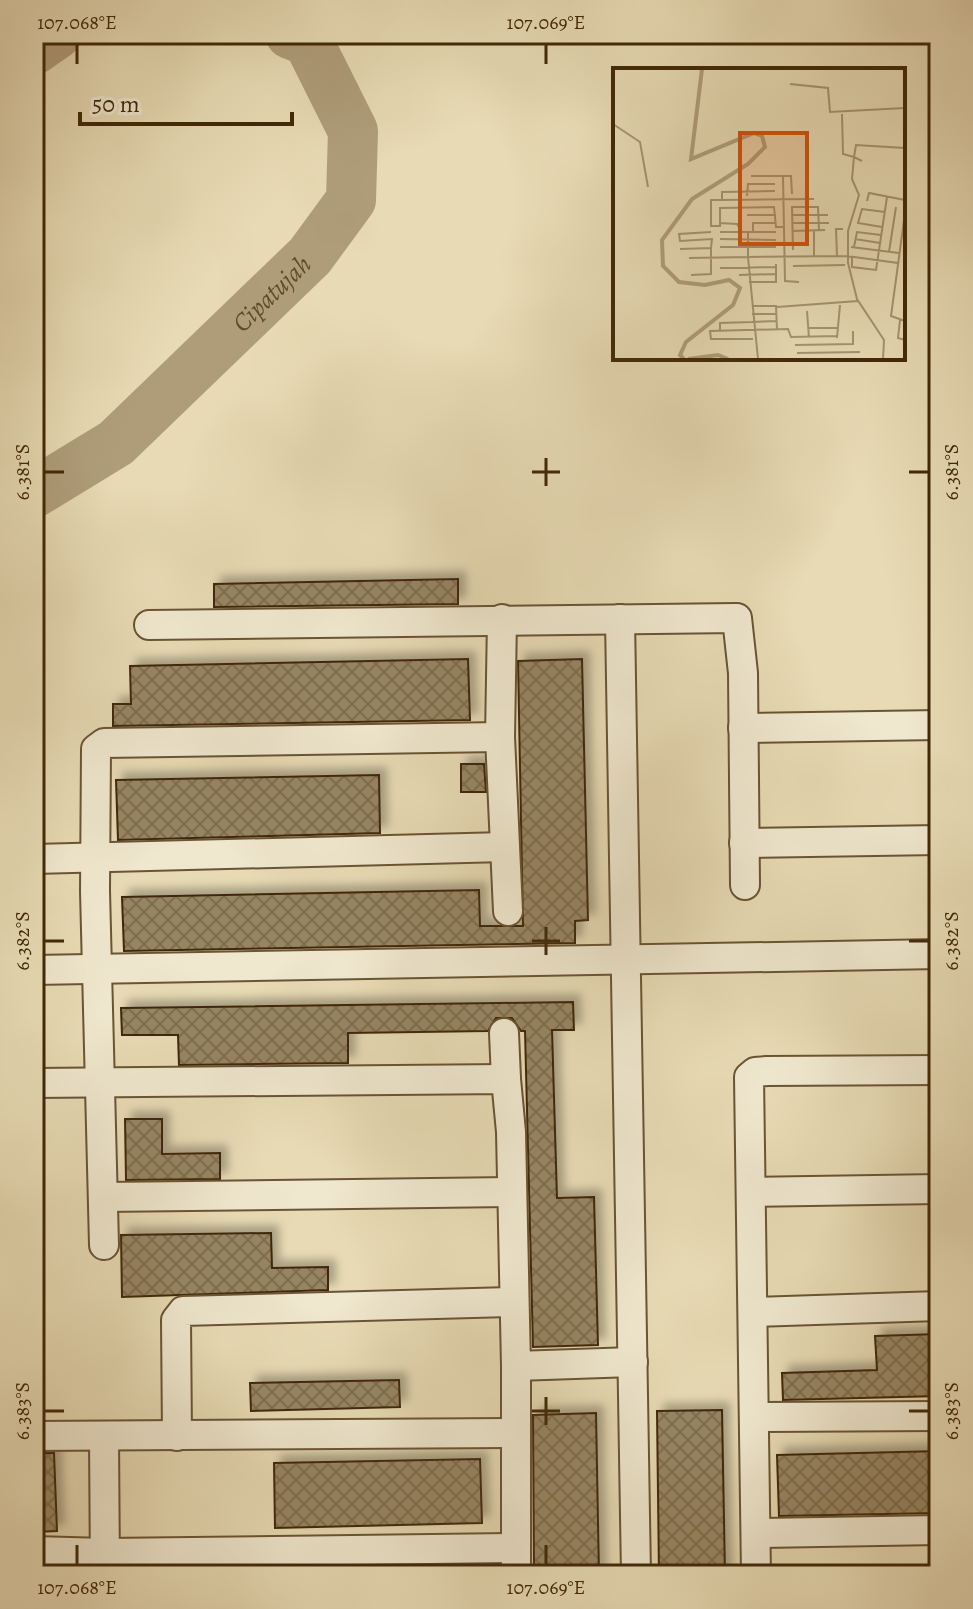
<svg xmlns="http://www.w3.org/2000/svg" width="973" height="1609" viewBox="0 0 973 1609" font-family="Alegreya,serif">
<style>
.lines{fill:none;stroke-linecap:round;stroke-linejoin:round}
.river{stroke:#af9d7a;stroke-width:50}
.building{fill:url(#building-cross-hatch);stroke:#412809;stroke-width:2;filter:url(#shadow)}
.street-casing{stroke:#6a5434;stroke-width:32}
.street{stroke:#efe7ce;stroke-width:28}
.ticks{fill:none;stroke:#412809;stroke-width:3}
.labels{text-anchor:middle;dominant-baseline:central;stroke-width:6;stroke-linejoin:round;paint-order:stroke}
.water-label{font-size:26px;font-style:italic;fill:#624b2b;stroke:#efe7ce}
.inset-river{fill:none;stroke:#af9d7a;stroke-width:4}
.inset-road{fill:none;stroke:#a59370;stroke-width:2}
.view{fill:#cf520c;fill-opacity:0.15;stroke:#cf520c;stroke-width:4}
.inset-edge{fill:none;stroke:#412809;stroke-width:4}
.neatline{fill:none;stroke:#412809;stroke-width:3}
.ticks-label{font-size:20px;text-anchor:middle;fill:#412809}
</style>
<defs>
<pattern id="building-cross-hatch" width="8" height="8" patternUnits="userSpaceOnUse" patternTransform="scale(2)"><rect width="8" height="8" fill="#978562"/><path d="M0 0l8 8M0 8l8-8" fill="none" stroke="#7d6d4f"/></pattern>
<filter id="shadow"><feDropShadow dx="7" dy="-7" stdDeviation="4" flood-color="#0004"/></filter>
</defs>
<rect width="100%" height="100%" fill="#e7dab4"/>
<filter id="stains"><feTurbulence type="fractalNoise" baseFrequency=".0025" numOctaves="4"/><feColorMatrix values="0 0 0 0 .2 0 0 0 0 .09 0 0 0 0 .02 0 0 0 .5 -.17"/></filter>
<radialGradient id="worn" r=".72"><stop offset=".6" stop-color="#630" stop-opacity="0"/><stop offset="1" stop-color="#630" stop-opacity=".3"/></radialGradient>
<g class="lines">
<g class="river">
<path d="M 34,50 L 57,34"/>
<path id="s1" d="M 34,493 L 116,443 L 310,256 L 351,200 L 353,131 L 308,41 L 290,34"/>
</g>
</g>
<g class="building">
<path d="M 458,579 L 458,604 L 214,607 L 214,584 Z"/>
<path d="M 468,659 L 470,720 L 113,726 L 113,704 L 131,704 L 130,666 Z"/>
<path d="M 582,659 L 588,920 L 575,921 L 575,943 L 124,951 L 122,897 L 479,890 L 480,926 L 523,926 L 518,661 Z"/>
<path d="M 461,764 L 484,764 L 486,792 L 461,792 Z"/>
<path d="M 379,775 L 380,833 L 118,840 L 116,780 Z"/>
<path d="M 573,1002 L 574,1030 L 552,1030 L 557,1198 L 594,1197 L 598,1345 L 533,1347 L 525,1031 L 521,1031 L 512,1018 L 496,1018 L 488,1031 L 348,1033 L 348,1063 L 179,1065 L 178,1035 L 122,1035 L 121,1008 Z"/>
<path d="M 125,1119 L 162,1119 L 162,1154 L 220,1153 L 220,1179 L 126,1180 Z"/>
<path d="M 271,1233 L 272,1268 L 328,1267 L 328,1290 L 122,1297 L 121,1235 Z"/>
<path d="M 939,1334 L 939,1396 L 783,1400 L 782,1373 L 877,1370 L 875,1336 Z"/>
<path d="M 399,1380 L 400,1407 L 251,1411 L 250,1383 Z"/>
<path d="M 722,1410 L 725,1575 L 659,1575 L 657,1411 Z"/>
<path d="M 596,1413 L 599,1575 L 534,1575 L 533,1415 Z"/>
<path d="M 939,1451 L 939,1513 L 779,1516 L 777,1455 Z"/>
<path d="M 34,1453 L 54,1453 L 57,1531 L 34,1532 Z"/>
<path d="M 480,1459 L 482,1523 L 275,1528 L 274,1463 Z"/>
</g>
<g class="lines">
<defs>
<g id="street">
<path d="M 502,619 L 500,737 L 508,911"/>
<path d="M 620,619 L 636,1575"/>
<path d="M 149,625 L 737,618 L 743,673 L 745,885"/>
<path d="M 743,728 L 939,725"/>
<path d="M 744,843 L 939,840"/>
<path d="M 34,859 L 505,847"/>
<path d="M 34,970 L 939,954"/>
<path d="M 504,1033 L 506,1079"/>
<path d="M 34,1083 L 506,1079 L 511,1132 L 516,1366 L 633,1362"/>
<path d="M 751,1192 L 939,1189"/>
<path d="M 103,1197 L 512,1192"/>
<path d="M 104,1245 L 95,891 L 96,749 L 104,743 L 500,737"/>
<path d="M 753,1312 L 939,1306"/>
<path d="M 755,1417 L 939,1416"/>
<path d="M 34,1436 L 513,1433"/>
<path d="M 104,1436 L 105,1575"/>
<path d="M 177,1436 L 176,1320 L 183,1311 L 514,1302"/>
<path d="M 756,1533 L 939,1530"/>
<path d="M 34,1551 L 105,1553 L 515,1548"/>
<path d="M 516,1575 L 516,1366"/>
<path d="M 756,1575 L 749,1077 L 755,1072 L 767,1071 L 939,1070"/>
</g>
</defs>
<use href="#street" class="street-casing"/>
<use href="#street" class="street"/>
</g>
<path class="ticks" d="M 77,44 L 77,64M 546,44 L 546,64M 546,458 L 546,486M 44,472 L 64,472M 532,472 L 560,472M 909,472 L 929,472M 546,927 L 546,955M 44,941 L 64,941M 532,941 L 560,941M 909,941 L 929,941M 546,1397 L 546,1425M 44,1411 L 64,1411M 532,1411 L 560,1411M 909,1411 L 929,1411M 77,1545 L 77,1565M 546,1545 L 546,1565"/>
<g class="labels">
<g class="water-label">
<text stroke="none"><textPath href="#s1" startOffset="312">Cipatujah</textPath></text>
</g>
</g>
<g transform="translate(613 68)">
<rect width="292" height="292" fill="#e7dab4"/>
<path class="inset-river" d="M 71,291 L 67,287 L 73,274 L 120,237 L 127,220 L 116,212 L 92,217 L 66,214 L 50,198 L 49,172 L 79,131 L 135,96 L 152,79 L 149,68 L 141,65 L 78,91 L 89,1M 75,291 L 105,287 L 115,291"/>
<path class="inset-road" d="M 177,16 L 215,20 L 217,44 L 292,40M 229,46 L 230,86 L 241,89 L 239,111 L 246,127 L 235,163 L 235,195 L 244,231 L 271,272 L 270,291M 0,56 L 27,74 L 35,119M 249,93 L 241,89 L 243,77 L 292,80M 138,108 L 178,108 L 179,126M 170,108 L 172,213 L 186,214M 162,123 L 109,124 L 109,132 L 201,131M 134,128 L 135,116 L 162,116M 109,132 L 98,132 L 98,158 L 107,158 L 107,140 L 161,139 L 163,159 L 171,159M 254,133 L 256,125 L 292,132M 292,145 L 278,248 L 292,253M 134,147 L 163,147M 180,147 L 215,147M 107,155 L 124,156 L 129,164M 179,155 L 216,155M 269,159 L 245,155 L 249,141 L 272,144M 201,162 L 201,188M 179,163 L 212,162M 107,164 L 163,164M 140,164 L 140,155 L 163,155M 107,171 L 163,172M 242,171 L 267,175M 107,179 L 163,179M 238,179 L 286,185M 241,179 L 244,164 L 268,167M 98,180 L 99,171 L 67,173 L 66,166 L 98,164M 67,181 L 98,180 L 98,206 L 78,207M 180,182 L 179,139 L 205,139 L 206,162M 276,184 L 283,139M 224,188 L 223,161 L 230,161M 239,189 L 239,199 L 263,202 L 274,129M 76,190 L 135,189 L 135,164M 180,198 L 232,197M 107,200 L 163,199M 126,207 L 163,206M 136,214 L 163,214 L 163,196M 139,238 L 163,238 L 164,262M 164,239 L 245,233M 194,243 L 196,270M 139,246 L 164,246M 287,252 L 285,270 L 292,272M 139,254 L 164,253M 195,260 L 224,260M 107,262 L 107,255 L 139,254M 224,270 L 227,237M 140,271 L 98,271 L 97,263 L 175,261 L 178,269 L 224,268M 182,277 L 240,276 L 240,263M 184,285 L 247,284M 145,291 L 135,189 L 234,188 L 285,195"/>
<path class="view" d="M 127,65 L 194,65 L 194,176 L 127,176 Z"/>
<rect width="292" height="292" class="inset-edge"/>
</g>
<rect width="973" height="1609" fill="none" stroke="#e7dab4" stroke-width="88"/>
<path d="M80 112v12h212v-12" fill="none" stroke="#412809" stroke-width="4"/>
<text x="92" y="112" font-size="24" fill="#412809" stroke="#efe7ce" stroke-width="6" paint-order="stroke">50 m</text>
<rect x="44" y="44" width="885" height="1521" class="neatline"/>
<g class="ticks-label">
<text x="77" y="29">107.068°E</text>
<text x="546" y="29">107.069°E</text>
<text transform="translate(22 472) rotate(-90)" y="7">6.381°S</text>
<text transform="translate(951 472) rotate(-90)" y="7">6.381°S</text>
<text transform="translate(22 941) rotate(-90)" y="7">6.382°S</text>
<text transform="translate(951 941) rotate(-90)" y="7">6.382°S</text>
<text transform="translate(22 1411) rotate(-90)" y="7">6.383°S</text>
<text transform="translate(951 1411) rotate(-90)" y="7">6.383°S</text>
<text x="77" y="1594">107.068°E</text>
<text x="546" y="1594">107.069°E</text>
</g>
<rect width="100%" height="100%" filter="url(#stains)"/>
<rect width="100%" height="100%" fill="url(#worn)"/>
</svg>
